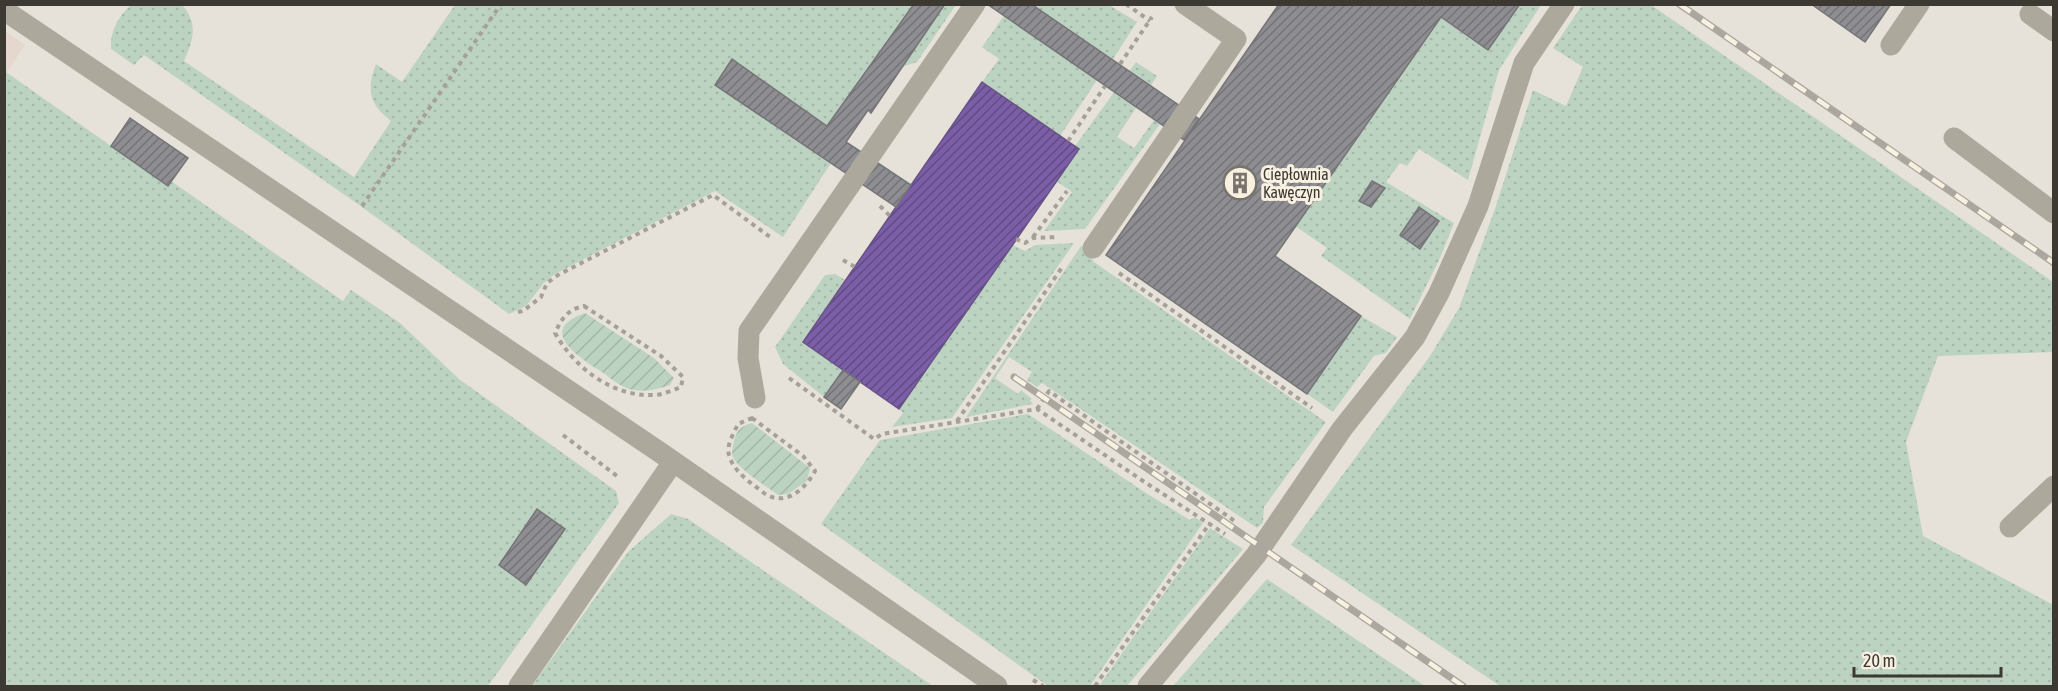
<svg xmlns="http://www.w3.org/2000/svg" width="2058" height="691" viewBox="0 0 2058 691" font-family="'Asap Condensed',sans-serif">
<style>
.commercial{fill:#e6d7ce}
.grass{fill:url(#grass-dots)}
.garden{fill:url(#garden-furrows)}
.offices{fill:url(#offices-hatch);stroke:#685384;stroke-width:1.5}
.industry{fill:url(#industry-hatch);stroke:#757476;stroke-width:1.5}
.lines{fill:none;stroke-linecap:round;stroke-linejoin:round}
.path{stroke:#a5a198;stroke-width:4;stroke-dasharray:4.5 4.5;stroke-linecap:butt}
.service{stroke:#aca89c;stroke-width:21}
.rail-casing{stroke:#aba79e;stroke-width:7}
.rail{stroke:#f8f0e1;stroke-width:4.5;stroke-dasharray:14;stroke-linecap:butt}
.labels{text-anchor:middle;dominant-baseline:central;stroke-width:6;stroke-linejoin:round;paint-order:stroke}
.poi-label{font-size:16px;fill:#3c3933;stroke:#f8f0e1;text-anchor:start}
</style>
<defs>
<pattern id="grass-dots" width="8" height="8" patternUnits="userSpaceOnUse" patternTransform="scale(1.5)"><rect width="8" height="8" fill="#bdd3c2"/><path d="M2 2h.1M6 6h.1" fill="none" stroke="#a3b6a7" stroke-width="1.8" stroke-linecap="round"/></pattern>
<pattern id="garden-furrows" width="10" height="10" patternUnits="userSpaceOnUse" patternTransform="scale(1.5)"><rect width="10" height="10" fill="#bdd3c2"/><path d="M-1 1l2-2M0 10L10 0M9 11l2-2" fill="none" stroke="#a3b6a7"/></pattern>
<pattern id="offices-hatch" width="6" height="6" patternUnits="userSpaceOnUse" patternTransform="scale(1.5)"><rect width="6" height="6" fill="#7b5ea7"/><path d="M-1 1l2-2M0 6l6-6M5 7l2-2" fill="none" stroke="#614b81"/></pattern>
<pattern id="industry-hatch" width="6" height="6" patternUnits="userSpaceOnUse" patternTransform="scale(1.5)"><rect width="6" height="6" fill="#8d8d92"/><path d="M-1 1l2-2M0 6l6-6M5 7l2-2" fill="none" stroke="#747478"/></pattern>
</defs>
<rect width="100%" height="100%" fill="#e6e2d9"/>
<path class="commercial" d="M 5,31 L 25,45 L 5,75 Z"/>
<g class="grass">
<path d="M 1583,4 L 1651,5 L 2053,282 L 2053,352 L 1938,356 L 1906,442 L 1923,536 L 2052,604 L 2053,603 L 2053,686 L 1500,686 L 1291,545 L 1430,356 L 1459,308 L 1496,206 L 1533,90 L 1566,106 L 1583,67 L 1553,48 Z"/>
<path d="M 131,5 L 182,5 C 199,23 193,41 184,61 L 354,177 L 391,121 C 369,104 366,89 376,64 L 402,82 L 455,5 L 914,5 L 827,126 L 732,60 L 715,84 L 831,163 L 783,237 L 715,191 L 555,274 L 544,283 L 526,306 L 509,314 L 362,207 L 144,55 L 134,65 L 111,49 C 110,31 118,17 131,5 Z"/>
<path d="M 945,5 L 956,5 L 917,62 L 902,67 Z"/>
<path d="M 1031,5 L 1109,5 L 1137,22 L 1113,59 Z"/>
<path d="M 1520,5 L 1541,5 L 1499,70 L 1468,180 L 1419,149 L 1407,166 L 1400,163 L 1386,182 L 1454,223 L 1440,258 L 1410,319 L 1321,256 L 1327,248 L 1295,226 L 1441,17 L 1488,50 Z"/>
<path d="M 1004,16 L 1097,80 L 1060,136 L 982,82 L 999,59 L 982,47 Z"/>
<path d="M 1136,62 L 1157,76 L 1117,137 L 1134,148 L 1154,120 L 1160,124 L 1085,229 L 1044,231 L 1072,192 L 1056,181 L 1075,146 Z"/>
<path d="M 6,72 L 111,146 L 171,181 L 343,301 L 351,290 L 400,323 L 459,379 L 616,491 L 619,503 L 488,686 L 5,686 L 4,75 Z"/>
<path d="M 1074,243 L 952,418 L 892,427 L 903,413 L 899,409 L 1013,245 L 1025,251 L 1035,245 Z"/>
<path d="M 1081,246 L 1087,250 L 1094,262 L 1326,422 L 1264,507 L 1263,523 L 1257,528 L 1042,383 L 1037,387 L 1027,380 L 1032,372 L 1009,357 L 995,378 L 1018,394 L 1021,390 L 1032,399 L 1030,400 L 1033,404 L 966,417 Z"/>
<path d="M 835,274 L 845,280 L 803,342 L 843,370 L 824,397 L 783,364 L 775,347 L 825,275 Z"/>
<path d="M 1361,316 L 1397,337 L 1386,353 L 1374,356 L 1333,412 L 1307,394 Z"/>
<path d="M 1028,414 L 1146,493 L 1190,520 L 1195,517 L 1203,523 L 1090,686 L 1048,686 L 821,524 L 880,440 Z"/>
<path d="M 671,514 L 688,519 L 933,686 L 532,686 L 628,552 Z"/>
<path d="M 1210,528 L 1243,549 L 1127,686 L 1099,686 Z"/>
<path d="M 1267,579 L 1425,686 L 1173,686 Z"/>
</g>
<g class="garden">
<path d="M 585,313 L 654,358 L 674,378 L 670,385 C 655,390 640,394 624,387 C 615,383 606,374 597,369 C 573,353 539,329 585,313 Z"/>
<path d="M 752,423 L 810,468 L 807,481 L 788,494 L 778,495 C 766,486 738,469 733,457 C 731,451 733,444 735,438 C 738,428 743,426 752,423 Z"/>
</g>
<path class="offices" d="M 982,82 L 1079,149 L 899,409 L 803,342 Z"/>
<g class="industry">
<path d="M 914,4 L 945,4 L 871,113 L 868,110 L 846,142 L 911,185 L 896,207 L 715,85 L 732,59 L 827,126 Z"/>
<path d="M 987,4 L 1031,4 L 1199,119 L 1184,140 Z"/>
<path d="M 1279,4 L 1520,4 L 1488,50 L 1441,17 L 1275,256 L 1361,316 L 1307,394 L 1106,255 Z"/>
<path d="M 1815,4 L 1891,4 L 1865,42 L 1814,6 Z"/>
<path d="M 130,118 L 188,158 L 168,186 L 111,146 Z"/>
<path d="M 1372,181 L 1385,188 L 1371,207 L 1359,201 Z"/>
<path d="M 1419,207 L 1439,221 L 1420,249 L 1400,235 Z"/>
<path d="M 843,370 L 860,382 L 841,409 L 824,397 Z"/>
<path d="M 537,509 L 565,529 L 526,585 L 499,565 Z"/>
</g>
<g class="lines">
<g class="path">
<path d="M 1126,4 L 1150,21"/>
<path d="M 1120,64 L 1152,17"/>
<path d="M 1068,141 L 1105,86"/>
<path d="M 362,206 L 501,4"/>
<path d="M 880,206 L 890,216"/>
<path d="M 1033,237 L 1067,191"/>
<path d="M 1016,239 L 1025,243 L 1033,238 L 1058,237"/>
<path d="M 843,260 L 855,267"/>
<path d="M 1119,273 L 1312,408"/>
<path d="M 584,306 L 661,356 L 683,377 L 681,387 C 673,390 663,395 654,395 C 612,397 575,368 555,333 C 562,318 567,310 584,306 Z"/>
<path d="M 518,312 L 523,311 L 541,297 L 547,283 L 558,275 L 713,195 L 770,237"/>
<path d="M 789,378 L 874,439 L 882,434 L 1037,409 L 1143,481 L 1225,534"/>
<path d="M 1037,409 L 1049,391 L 1236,522"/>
<path d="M 752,418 L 803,456 L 815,471 C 806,488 787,506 767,495 C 762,492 757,487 752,484 C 743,477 732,467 729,455 C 726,445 734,433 738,424 Z"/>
<path d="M 957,421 L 1063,266"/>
<path d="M 563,435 L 617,476"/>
<path d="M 1033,680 L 1043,686"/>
<path d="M 1095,686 L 1210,523"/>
</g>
<g class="service">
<path d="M 4,10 L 658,451 L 997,686"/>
<path d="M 2030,14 L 2054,31"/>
<path d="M 1891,45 L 1919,4"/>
<path d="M 1954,138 L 2054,213"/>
<path d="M 1093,248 L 1236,39 L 1185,4"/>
<path d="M 755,398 L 748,358 L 749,331 L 975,4"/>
<path d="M 2010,527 L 2054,486"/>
<path d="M 519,686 L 673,462"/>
<path d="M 1148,686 L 1256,555 L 1342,429 L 1415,337 L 1439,293 L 1478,206 L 1524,63 L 1564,4"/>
</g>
<defs>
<g id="rail">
<path d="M 1679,4 L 2054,263"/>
<path d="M 1014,377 L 1463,686"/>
</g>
</defs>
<use href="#rail" class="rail-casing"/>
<use href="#rail" class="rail"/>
</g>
<defs>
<symbol id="building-ring" viewBox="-11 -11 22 22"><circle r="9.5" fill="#f8f0e1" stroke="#78746d" stroke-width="1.5"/><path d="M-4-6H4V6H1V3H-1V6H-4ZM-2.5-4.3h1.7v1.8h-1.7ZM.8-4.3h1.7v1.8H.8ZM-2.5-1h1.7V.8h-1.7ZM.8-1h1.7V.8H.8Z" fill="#78746d"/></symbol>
</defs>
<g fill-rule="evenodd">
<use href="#building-ring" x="1221" y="164" width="38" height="38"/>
</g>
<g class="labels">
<g class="poi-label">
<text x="1263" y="174">Ciepłownia<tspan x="1263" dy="18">Kawęczyn</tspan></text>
</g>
</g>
<rect width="2058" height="691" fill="none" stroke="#3c3933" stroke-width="12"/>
<path d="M1854 667v9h147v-9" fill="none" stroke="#3c3933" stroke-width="3"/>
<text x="1863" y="667" font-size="18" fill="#3c3933" stroke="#f8f0e1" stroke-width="4.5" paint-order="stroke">20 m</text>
</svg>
